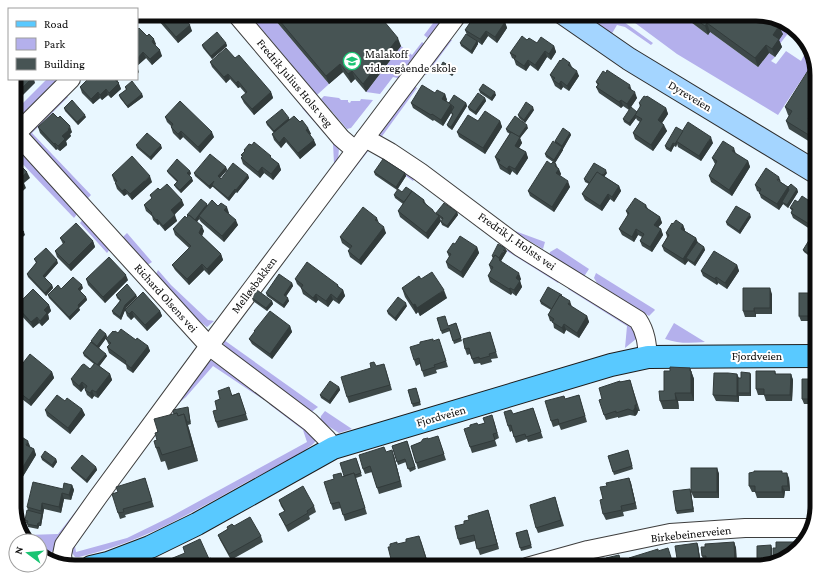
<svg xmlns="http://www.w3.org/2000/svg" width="831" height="581" viewBox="0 0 831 581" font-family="'Crimson Pro',serif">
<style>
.green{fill:#b4b0ec}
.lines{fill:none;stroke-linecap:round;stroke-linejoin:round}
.street-casing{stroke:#3e3e3e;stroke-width:20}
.secondary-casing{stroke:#2d2d2d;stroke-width:24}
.primary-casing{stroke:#1c1c1c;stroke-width:24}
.street{stroke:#fff;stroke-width:18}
.secondary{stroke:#a4d5ff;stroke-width:22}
.primary{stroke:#59c9ff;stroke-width:22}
.wall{fill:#3d4848}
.shaded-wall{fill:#323b3b}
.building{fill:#475454;stroke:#323b3b}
.labels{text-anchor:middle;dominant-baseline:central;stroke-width:4;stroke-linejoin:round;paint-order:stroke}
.poi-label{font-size:12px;fill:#0b0b0b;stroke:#fff;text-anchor:start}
.street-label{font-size:12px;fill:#0b0b0b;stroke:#fff}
.rim{fill:none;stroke:#0b0b0b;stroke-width:5}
</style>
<rect width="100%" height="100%" fill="#e9f7ff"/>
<g class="green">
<path d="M 249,14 L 270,14 L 329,84 L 317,95 Z"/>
<path d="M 440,14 L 451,14 L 431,41 L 424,35 Z"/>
<path d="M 580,14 L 613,14 L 653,43 L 651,45 L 625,27 L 617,25 L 611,35 Z"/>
<path d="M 623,14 L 680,14 L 708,35 L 710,32 L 758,67 L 769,53 L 775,57 L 771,61 L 776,64 L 786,51 L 801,61 L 807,50 L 812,53 L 814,61 L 778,115 L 677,54 Z"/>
<path d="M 756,14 L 793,26 L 793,27 L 779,45 L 776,43 L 781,36 Z"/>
<path d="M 449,39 L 452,40 L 426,75 L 424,74 Z"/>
<path d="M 422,42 L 427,46 L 402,79 L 393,77 L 380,94 L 366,92 L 401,46 L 412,55 Z"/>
<path d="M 47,79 L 58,79 L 20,117 L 14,118 L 14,112 Z"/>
<path d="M 414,86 L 417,88 L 380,139 L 377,138 Z"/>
<path d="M 63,93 L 68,97 L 32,133 L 91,195 L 88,198 L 85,198 L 33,144 L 26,129 Z"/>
<path d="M 324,96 L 339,98 L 341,100 L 348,100 L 348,102 L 350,103 L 351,101 L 360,101 L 361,99 L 373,100 L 351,128 L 347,129 L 321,99 Z"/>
<path d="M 305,107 L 339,148 L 338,161 L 320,186 L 319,185 L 334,164 L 333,143 L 302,108 Z"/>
<path d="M 368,146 L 416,177 L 413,181 L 369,150 L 347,178 L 344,176 Z"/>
<path d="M 14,149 L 17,150 L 39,169 L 77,214 L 74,218 L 14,155 Z"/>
<path d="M 83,219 L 110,249 L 107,253 L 80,223 Z"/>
<path d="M 515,231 L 545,242 L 543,249 L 514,232 Z"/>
<path d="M 127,233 L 152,262 L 149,264 L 145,264 L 123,240 L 123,237 Z"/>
<path d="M 508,248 L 560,280 L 558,283 L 507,251 Z"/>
<path d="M 557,248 L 589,269 L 583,278 L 549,257 L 550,252 Z"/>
<path d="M 158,270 L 171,285 L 208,320 L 214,321 L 207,327 L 199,321 L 156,274 Z"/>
<path d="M 596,273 L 654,309 L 655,310 L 649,316 L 597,283 L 594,278 Z"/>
<path d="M 570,287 L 632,325 L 636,334 L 636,339 L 625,348 L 627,326 L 568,289 Z"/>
<path d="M 674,323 L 705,342 C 691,343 679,344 665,339 Z"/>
<path d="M 224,340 L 318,407 L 310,413 L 223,350 Z"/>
<path d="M 211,360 L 265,398 L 264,400 L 213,366 L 186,397 L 166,414 L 208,361 Z"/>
<path d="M 271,402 L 315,438 L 315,442 L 312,445 C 291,460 266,472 243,484 C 190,514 139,543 79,557 L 75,557 L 72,553 L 68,553 L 85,524 L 90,525 L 75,546 L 76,552 L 127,538 L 170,517 L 307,442 L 303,430 L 269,404 Z"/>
<path d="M 325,411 L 352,429 L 339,433 L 320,421 L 321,416 Z"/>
<path d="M 87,497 L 90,498 L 55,551 L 44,553 L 40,547 L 40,541 L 35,541 L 27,535 L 58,534 Z"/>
</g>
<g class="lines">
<defs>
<g id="street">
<path d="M 236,14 L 341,138 L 355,150"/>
<path d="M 14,131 L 209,346 L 310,422 L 327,439 L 333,448"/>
<path d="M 14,136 L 71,79"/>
<path d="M 365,138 L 390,152 L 420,172 L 520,247 L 638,320 C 646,332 647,344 648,357"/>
<path d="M 63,563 L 62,555 L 64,545 L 98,497 L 209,346 L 458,14"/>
<path d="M 527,567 L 588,550 L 670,533 L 745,528 L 810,528"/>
</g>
<path id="secondary" d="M 564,14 L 629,59 L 817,173"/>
<path id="primary" d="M 91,567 L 108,563 L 150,547 L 197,524 L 333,448 L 611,365 L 648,357 L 817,356"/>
</defs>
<use href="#street" class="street-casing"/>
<use href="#secondary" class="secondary-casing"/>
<use href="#primary" class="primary-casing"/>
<use href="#street" class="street"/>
<use href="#secondary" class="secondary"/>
<use href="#primary" class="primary"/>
</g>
<g class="wall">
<path d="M 156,14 L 189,14 L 191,19 L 188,22 L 185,18 L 184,18 L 192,31 L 178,43 L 158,20 Z"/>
<path d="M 270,14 L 372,14 L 401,46 L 366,92 L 355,79 L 351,83 L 343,72 L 329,84 Z"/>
<path d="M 680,14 L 756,14 L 783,34 L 779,40 L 782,47 L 775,57 L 769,53 L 758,67 L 710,32 L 708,35 Z"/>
<path d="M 505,22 L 507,28 L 497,43 L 488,36 L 482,45 L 478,42 L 478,44 L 472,54 L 461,46 L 460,43 L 467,35 L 465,30 Z"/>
<path d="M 137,30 L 156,44 L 155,45 L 162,56 L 152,65 L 146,58 L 137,66 Z"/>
<path d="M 527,40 L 537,43 L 554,46 L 556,52 L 551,60 L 547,57 L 538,71 L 530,65 L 526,71 L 516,65 L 514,59 L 512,58 L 510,53 Z"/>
<path d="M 226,43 L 227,46 L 212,59 L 203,48 L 202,45 Z"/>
<path d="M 235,58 L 271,92 L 273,98 L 254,115 L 244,103 L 241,97 L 246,94 L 240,87 L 238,88 L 230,79 L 226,83 L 212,67 L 210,62 Z"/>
<path d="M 561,61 L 570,63 L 572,67 L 579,76 L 569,91 L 563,87 L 561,90 L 555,86 L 550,75 Z"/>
<path d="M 441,66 L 455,72 L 452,76 L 442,69 Z"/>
<path d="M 817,75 L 817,118 L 814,122 L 817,124 L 817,142 L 815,145 L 789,129 L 786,121 L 789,116 L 788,115 L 785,107 Z"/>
<path d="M 117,79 L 121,89 L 111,98 L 108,95 L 102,100 L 100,98 L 93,104 L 82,93 L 80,87 Z"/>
<path d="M 596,82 L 632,91 L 637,98 L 629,110 L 623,106 L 621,108 L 599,93 L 596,87 L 598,86 Z"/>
<path d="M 125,87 L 142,94 L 143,97 L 128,108 L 120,98 L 119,95 L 126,90 Z"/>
<path d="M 479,90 L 496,95 L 492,101 L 480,93 Z"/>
<path d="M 435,93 L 445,94 L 447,100 L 446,101 L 449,103 L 466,103 L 467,106 L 452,130 L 448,127 L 447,125 L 452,115 L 451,113 L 443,126 L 434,120 L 433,121 L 413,108 L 411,103 Z"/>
<path d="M 485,98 L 486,101 L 476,115 L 469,110 L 468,107 Z"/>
<path d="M 639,103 L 666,108 L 668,114 L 662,123 L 667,131 L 653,151 L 635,139 L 633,133 L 640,122 L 637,120 L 636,118 L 630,126 L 624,122 L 623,119 L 637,112 L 640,107 Z"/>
<path d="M 64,108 L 86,117 L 78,125 L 65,111 Z"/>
<path d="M 534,110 L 525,123 L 519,118 L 518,115 Z"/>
<path d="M 165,117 L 214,137 L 200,153 L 183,137 L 180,140 L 173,133 L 171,127 L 171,126 L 167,122 Z"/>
<path d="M 290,119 L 300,122 L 308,128 L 311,134 L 310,134 L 316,145 L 300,159 L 286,142 L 281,148 L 274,140 L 272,134 L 274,133 L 267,125 L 266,122 Z"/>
<path d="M 478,121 L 500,121 L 502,127 L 485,154 L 459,137 L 457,132 Z"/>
<path d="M 38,127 L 72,132 L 70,134 L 71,136 L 66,141 L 67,145 L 60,151 L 57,149 L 56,150 L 40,133 Z"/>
<path d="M 528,128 L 520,138 L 522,143 L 519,148 L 526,152 L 528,158 L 517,175 L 512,171 L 510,175 L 500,169 L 495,157 L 510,134 L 507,132 L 506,129 Z"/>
<path d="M 683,131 L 713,143 L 701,161 L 678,147 L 677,144 L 676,147 L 674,146 L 671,152 L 666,149 L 665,146 Z"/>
<path d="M 570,133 L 571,135 L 563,149 L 563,150 L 555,163 L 556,164 L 561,174 L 560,176 L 570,187 L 554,212 L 530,196 L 528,191 L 553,162 L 546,157 L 545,154 L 555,143 L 555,141 Z"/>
<path d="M 136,145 L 162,148 L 151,160 L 137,148 Z"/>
<path d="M 244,150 L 273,159 L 279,164 L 281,170 L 273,180 L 264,173 L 260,178 L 243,164 L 241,158 L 242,157 L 241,155 L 244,152 Z"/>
<path d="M 736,154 L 748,161 L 750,167 L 732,196 L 711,182 L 709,176 L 715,164 L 712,158 Z"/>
<path d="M 226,167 L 227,170 L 220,178 L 221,179 L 248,175 L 249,178 L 237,193 L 236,192 L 229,201 L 213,187 L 212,187 L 210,189 L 195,176 L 194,173 Z"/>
<path d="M 167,171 L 190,171 L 191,174 L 189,175 L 193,181 L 181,193 L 176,188 L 174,185 L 177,182 L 168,173 Z"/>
<path d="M 374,172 L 405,173 L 406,176 L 397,190 L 375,175 Z"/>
<path d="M 607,173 L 604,176 L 619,186 L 621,191 L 614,202 L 610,199 L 602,211 L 585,200 L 582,194 L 589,184 L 585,182 L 584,179 Z"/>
<path d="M 112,175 L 152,182 L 132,200 L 127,194 L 124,196 L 117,189 L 115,183 L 116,183 L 114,181 Z"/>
<path d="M 781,182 L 788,187 L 797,189 L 798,192 L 788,208 L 783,204 L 779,210 L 761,198 L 759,192 L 757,191 L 755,185 Z"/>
<path d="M 160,190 L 184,205 L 174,215 L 177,221 L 165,231 L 159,224 L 158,225 L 153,220 L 152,216 L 146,211 L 144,205 L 152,198 L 150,195 Z"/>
<path d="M 412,191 L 424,200 L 426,204 L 436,214 L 457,212 L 458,215 L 448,228 L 442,225 L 441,222 L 442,220 L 440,218 L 441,221 L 428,239 L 400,217 L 398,211 L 403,204 L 395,198 L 394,195 L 402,192 Z"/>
<path d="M 798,202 L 817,206 L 817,231 L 816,233 L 793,218 L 791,213 L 792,211 L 790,208 Z"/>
<path d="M 208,205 L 218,206 L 229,213 L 228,214 L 238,225 L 224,242 L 201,222 L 199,219 L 197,222 L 204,231 L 202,236 L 221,254 L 223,260 L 209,275 L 204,270 L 189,285 L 175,270 L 172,265 L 189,248 L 175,235 L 173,229 L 186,218 L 187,217 L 187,215 Z"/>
<path d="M 646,205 L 648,209 L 660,217 L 662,223 L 658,227 L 661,229 L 663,235 L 652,252 L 642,246 L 640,241 L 642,237 L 638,235 L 634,242 L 622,235 L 619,229 L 628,216 L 626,211 Z"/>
<path d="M 751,217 L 740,234 L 727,225 L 726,222 Z"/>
<path d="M 379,223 L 386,233 L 361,265 L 350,257 L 348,251 L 350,249 L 342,243 L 340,237 Z"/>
<path d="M 673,224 L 683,225 L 685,230 L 685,231 L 696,238 L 698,243 L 704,247 L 705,250 L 695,266 L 688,261 L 685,265 L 664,251 L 662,246 L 667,237 L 666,233 Z"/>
<path d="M 60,238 L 93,241 L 95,247 L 71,271 L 57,257 L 55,251 L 63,244 Z"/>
<path d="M 817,241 L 817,250 L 812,258 L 804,252 L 803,250 Z"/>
<path d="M 455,244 L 477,247 L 479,253 L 463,278 L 448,268 L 446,262 L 449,257 L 447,252 Z"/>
<path d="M 507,251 L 501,261 L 501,262 L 521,279 L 520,281 L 522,287 L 516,296 L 512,293 L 511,295 L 490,282 L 488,276 L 491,271 L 489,265 L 493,259 L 492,256 Z"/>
<path d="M 34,259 L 58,263 L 44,278 L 52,285 L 53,288 L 46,296 L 28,277 L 27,274 L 36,263 Z"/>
<path d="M 737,265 L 739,271 L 727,289 L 718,283 L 717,285 L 703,276 L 701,271 Z"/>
<path d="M 86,279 L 128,280 L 105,303 L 88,285 Z"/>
<path d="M 295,279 L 338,285 L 339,287 L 343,290 L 345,296 L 339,304 L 333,300 L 328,307 L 318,300 L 316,303 L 303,294 L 301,288 L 297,284 Z"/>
<path d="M 421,279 L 447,298 L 420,316 L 418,312 L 416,314 L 405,297 L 402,288 Z"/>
<path d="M 292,283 L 293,286 L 286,296 L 289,301 L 284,308 L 267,296 L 266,293 Z"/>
<path d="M 83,288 L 80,291 L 86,297 L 87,300 L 79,308 L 80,310 L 70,320 L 49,298 L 48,295 L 61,289 Z"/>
<path d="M 817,293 L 817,321 L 801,321 L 799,316 Z"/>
<path d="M 772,294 L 772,314 L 756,314 L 756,317 L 745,317 L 743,311 Z"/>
<path d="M 116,295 L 136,295 L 137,297 L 126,308 L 125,310 L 160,311 L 162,316 L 147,331 L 134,317 L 131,320 L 127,316 L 125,310 L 121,320 L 113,314 L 112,311 L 120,301 L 117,298 Z"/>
<path d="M 562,296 L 572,307 L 587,316 L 589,322 L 579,338 L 566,330 L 564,334 L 554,328 L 553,322 L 550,321 L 548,315 L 551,310 L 541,304 L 540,301 Z"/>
<path d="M 252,298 L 272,301 L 273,304 L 267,311 L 253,301 Z"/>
<path d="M 49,305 L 51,311 L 48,314 L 49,319 L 42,326 L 39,323 L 33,328 L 18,312 L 16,306 Z"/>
<path d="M 407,306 L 396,321 L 388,314 L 387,311 Z"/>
<path d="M 437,318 L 448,326 L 456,323 L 462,341 L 454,344 L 450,331 L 442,334 Z"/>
<path d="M 290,326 L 292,332 L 272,359 L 252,344 L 249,339 L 255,332 L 254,331 Z"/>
<path d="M 114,332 L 136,340 L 148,346 L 150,351 L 133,373 L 127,369 L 126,365 L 109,353 L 107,347 L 109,345 L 106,339 Z"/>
<path d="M 490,332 L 498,358 L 491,359 L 492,362 L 481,365 L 480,363 L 474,364 L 470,354 L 467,355 L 465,349 Z"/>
<path d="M 106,334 L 107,337 L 99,348 L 107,356 L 99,366 L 110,374 L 112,380 L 98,398 L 94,396 L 92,399 L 87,395 L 85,390 L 85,389 L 84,388 L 81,392 L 73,385 L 71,379 L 90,369 L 94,364 L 84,356 L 83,353 L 91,342 L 91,341 Z"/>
<path d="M 433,341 L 441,345 L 448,367 L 436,370 L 437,373 L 424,377 L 420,364 L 416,366 L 414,360 Z"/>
<path d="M 14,364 L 19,368 L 52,372 L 54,378 L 31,406 L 18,396 L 16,390 L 20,385 L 18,384 L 14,388 Z"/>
<path d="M 376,366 L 386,370 L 392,390 L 349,403 L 347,397 Z"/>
<path d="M 690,368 L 694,379 L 694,401 L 678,401 L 679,409 L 663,409 L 660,401 L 664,391 L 670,371 Z"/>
<path d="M 775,371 L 776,374 L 791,374 L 793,380 L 792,401 L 766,401 L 764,395 L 758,395 L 756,389 Z"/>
<path d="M 750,373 L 751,375 L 751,396 L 739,396 L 739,402 L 716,401 L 713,395 L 737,374 L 739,378 L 741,378 Z"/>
<path d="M 817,375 L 817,404 L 804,404 L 802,399 L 811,379 Z"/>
<path d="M 630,380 L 640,411 L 638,411 L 637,414 L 635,416 L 630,415 L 618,418 L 618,417 L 606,420 L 604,415 L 602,399 L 620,382 Z"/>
<path d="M 339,387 L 340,390 L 330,404 L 321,398 L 320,395 Z"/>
<path d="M 416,388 L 421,405 L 413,407 L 408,390 Z"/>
<path d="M 239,393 L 248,420 L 218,428 L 216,422 L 217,410 L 232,395 Z"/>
<path d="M 579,395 L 587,422 L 561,430 L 559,425 L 553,427 L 551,421 L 566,399 Z"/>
<path d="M 65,401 L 82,409 L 85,415 L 70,434 L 47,416 L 45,410 Z"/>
<path d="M 188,407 L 191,424 L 188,425 L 198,461 L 168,470 L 165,461 L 161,462 L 156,448 L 158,432 L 174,414 Z"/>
<path d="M 533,408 L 543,438 L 528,442 L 527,439 L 516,443 L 512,431 L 510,432 L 508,426 L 513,414 Z"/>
<path d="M 494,421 L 499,438 L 495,440 L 497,446 L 472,453 L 470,447 L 478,425 Z"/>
<path d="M 14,439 L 30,446 L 30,447 L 34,449 L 36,455 L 22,478 L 14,473 Z"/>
<path d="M 428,439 L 440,442 L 446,460 L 418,469 L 411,446 L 421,442 Z"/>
<path d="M 407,441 L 416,469 L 410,472 L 406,462 L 398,465 L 392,446 Z"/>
<path d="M 628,450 L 633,469 L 614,475 L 608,456 Z"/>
<path d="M 386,452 L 394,456 L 402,487 L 379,494 L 372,472 L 365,474 L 363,469 Z"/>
<path d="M 41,457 L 56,459 L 57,462 L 53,468 L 42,460 Z"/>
<path d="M 356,458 L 362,476 L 356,478 L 367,514 L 345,521 L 341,508 L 333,510 L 331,504 L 334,479 L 344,476 Z"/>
<path d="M 96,467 L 97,470 L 87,483 L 72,470 L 71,468 Z"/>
<path d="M 717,468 L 719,474 L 719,498 L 694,498 L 691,492 Z"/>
<path d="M 783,473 L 789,478 L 790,491 L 785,491 L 784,498 L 757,498 L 755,492 L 752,492 L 749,486 Z"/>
<path d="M 145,478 L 154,507 L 125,515 L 126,517 L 120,519 L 118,513 L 118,492 Z"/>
<path d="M 629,478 L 631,483 L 637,509 L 623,512 L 624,516 L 606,520 L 603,514 L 603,499 L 607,486 Z"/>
<path d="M 72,485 L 74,490 L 71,500 L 64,499 L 61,513 L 44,509 L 41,526 L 39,526 L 38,529 L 28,527 L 27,523 L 26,523 L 25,520 L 28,510 L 27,507 Z"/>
<path d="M 690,489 L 691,492 L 694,512 L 677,514 L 676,511 Z"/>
<path d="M 555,497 L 564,526 L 538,533 L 536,528 Z"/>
<path d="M 279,500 L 314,506 L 316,512 L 309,516 L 310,519 L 288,532 L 279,514 L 285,512 L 281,506 Z"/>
<path d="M 488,510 L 499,549 L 480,555 L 475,541 L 460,545 L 458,539 L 464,524 L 469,520 Z"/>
<path d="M 234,526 L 261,536 L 263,542 L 231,560 L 220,540 L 218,535 L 228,529 L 227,527 Z"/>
<path d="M 527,530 L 532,548 L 521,551 L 516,533 Z"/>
<path d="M 421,541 L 428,563 L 416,567 L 393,567 L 398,544 Z"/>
<path d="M 734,542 L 736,548 L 737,567 L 707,567 L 706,562 L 704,562 L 702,556 Z"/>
<path d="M 697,543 L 698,545 L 701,565 L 688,567 L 679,567 L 678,565 Z"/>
<path d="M 776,548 L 776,562 L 775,562 L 773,556 Z"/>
</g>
<g class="shaded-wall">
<path d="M 180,14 L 183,14 L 185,18 L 182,20 Z"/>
<path d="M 187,14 L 189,14 L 191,19 L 188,22 L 186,16 Z"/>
<path d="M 505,22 L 507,28 L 497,43 L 495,37 Z"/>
<path d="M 707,23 L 710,32 L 708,35 L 705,26 Z"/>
<path d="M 190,25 L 192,31 L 178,43 L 176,37 Z"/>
<path d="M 779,26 L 783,34 L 779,40 L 782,47 L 775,57 L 772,49 L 773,35 Z"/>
<path d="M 486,31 L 488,36 L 482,45 L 480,39 Z"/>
<path d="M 398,38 L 401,46 L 366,92 L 363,84 Z"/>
<path d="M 154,39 L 156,44 L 154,46 L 152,41 Z"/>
<path d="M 477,41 L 478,44 L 472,54 L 471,51 Z"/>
<path d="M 226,43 L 227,46 L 212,59 L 211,56 Z"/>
<path d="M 766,45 L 769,53 L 758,67 L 755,58 Z"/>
<path d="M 554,46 L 556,52 L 551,60 L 549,54 Z"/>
<path d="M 160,50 L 162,56 L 152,65 L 150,59 Z"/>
<path d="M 545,51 L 547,57 L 538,71 L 535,65 Z"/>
<path d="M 143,52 L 146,58 L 137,66 L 137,59 Z"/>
<path d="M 528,60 L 530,65 L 526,71 L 524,66 Z"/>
<path d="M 340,64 L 343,72 L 329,84 L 326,76 Z"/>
<path d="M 138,69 L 139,72 L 137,75 L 137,71 Z"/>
<path d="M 454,69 L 455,72 L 452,76 L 451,73 Z"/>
<path d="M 352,71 L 355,79 L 351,83 L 348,74 Z"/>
<path d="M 577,71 L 579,76 L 569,91 L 567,86 Z"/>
<path d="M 228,74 L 230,79 L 226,83 L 224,77 Z"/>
<path d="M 31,79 L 34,79 L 35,83 L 14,104 L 14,96 Z"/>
<path d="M 116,79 L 117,79 L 121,89 L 111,98 L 109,93 Z"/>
<path d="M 238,81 L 240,87 L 238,88 L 236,83 Z"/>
<path d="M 561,81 L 563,87 L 561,90 L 559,84 Z"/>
<path d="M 630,85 L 632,91 L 628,88 Z"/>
<path d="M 106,89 L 108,95 L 102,100 L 100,95 Z"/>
<path d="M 98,92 L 100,98 L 93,104 L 91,99 Z"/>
<path d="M 271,92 L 273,98 L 254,115 L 252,109 Z"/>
<path d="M 495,92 L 496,95 L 492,101 L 491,98 Z"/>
<path d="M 635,92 L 637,98 L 629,110 L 627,104 Z"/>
<path d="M 142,94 L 143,97 L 128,108 L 127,106 Z"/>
<path d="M 445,94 L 447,100 L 444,104 L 442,99 Z"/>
<path d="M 485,98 L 486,101 L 476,115 L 475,112 Z"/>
<path d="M 621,100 L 623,106 L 621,108 L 619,102 Z"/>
<path d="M 466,103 L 467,106 L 452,130 L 451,127 Z"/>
<path d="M 451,104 L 453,110 L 443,126 L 441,120 Z"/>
<path d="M 817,104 L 817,118 L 811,127 L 808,119 Z"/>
<path d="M 533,107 L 534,110 L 525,123 L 524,120 Z"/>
<path d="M 666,108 L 668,114 L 660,126 L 658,120 Z"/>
<path d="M 85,115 L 86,117 L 78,125 L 77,122 Z"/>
<path d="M 635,115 L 636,118 L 630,126 L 629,123 Z"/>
<path d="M 289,118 L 290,121 L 275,134 L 274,131 Z"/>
<path d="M 500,121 L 502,127 L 485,154 L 483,148 Z"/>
<path d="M 527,125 L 528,128 L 520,138 L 522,143 L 517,151 L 515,146 L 518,137 Z"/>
<path d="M 664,125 L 667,131 L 653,151 L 651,145 Z"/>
<path d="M 70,126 L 72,132 L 70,134 L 71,136 L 66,141 L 67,145 L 60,151 L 58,146 L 62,136 L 68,129 Z"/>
<path d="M 308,128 L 311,134 L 308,136 L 306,130 Z"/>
<path d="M 817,128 L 817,142 L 815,145 L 812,137 Z"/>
<path d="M 181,131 L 183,137 L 180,140 L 178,134 Z"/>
<path d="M 212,132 L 214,137 L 200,153 L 198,147 Z"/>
<path d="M 570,133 L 571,135 L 563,149 L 562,146 Z"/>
<path d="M 284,137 L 286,142 L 281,148 L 279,143 Z"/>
<path d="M 711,137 L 713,143 L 701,161 L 699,156 Z"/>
<path d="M 314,140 L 316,145 L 300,159 L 298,153 Z"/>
<path d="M 676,141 L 677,144 L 676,147 L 675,144 Z"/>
<path d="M 55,143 L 57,149 L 56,150 L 54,144 Z"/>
<path d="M 673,143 L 674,146 L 671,152 L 670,149 Z"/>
<path d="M 161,145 L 162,148 L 151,160 L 150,157 Z"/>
<path d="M 562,147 L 563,150 L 555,163 L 554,160 Z"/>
<path d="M 734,148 L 736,154 L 732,151 Z"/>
<path d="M 526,152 L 528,158 L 517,175 L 515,169 Z"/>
<path d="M 748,161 L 750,167 L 732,196 L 729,190 Z"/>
<path d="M 279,164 L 281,170 L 273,180 L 271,174 Z"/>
<path d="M 509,166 L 512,171 L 510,175 L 507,169 Z"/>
<path d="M 226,167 L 227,170 L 219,179 L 218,176 Z"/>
<path d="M 262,167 L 264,173 L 260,178 L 258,172 Z"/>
<path d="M 559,169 L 561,174 L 558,179 L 556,173 Z"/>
<path d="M 606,170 L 607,173 L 602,180 L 601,177 Z"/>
<path d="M 190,171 L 191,174 L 188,176 L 187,173 Z"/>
<path d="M 27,172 L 30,178 L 24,183 L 26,188 L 14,199 L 14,192 L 20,179 Z"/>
<path d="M 405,173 L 406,176 L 397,190 L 396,187 Z"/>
<path d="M 248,175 L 249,178 L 237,193 L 236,190 Z"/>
<path d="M 150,176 L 152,182 L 132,200 L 130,194 Z"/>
<path d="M 779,177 L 781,182 L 777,180 Z"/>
<path d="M 192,178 L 193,181 L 181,193 L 180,190 Z"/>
<path d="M 214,181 L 212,185 L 212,187 L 210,189 L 209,186 Z"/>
<path d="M 568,181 L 570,187 L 554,212 L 552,207 Z"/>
<path d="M 619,186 L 621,191 L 614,202 L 612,197 Z"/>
<path d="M 788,187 L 790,193 L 782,202 L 783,204 L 779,210 L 777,204 Z"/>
<path d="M 125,189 L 127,194 L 124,196 L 122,191 Z"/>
<path d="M 235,189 L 236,192 L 229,201 L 228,198 Z"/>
<path d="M 797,189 L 798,192 L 788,208 L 787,205 Z"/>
<path d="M 608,194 L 610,199 L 602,211 L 600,206 Z"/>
<path d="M 182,200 L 184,205 L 173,216 L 171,210 Z"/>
<path d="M 207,204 L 208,207 L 199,216 L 199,219 L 195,224 L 194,221 Z"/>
<path d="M 227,207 L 229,213 L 226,216 L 224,210 Z"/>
<path d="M 457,212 L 458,215 L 448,228 L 447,226 Z"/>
<path d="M 750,214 L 751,217 L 740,234 L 739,231 Z"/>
<path d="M 175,215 L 177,221 L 165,231 L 163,226 Z"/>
<path d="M 439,216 L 441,221 L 428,239 L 426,233 Z"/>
<path d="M 660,217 L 662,223 L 656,230 L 654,225 Z"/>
<path d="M 377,218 L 379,223 L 375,220 Z"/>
<path d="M 157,219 L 159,224 L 158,225 L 156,220 Z"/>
<path d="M 236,220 L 238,225 L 224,242 L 222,236 Z"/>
<path d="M 817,222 L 817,231 L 816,233 L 814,227 Z"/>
<path d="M 683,225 L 685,230 L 683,234 L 681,229 Z"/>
<path d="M 202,226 L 204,231 L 201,238 L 199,233 Z"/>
<path d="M 384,227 L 386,233 L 361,265 L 359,260 Z"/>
<path d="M 636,229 L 638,235 L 634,242 L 632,237 Z"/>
<path d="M 661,229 L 663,235 L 652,252 L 650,247 Z"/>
<path d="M 24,232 L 25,235 L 17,242 L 16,239 Z"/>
<path d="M 696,238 L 698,244 L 686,258 L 688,261 L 685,265 L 683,259 Z"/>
<path d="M 93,241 L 95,247 L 71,271 L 69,265 Z"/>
<path d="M 817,246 L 817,250 L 812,258 L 811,255 Z"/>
<path d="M 477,247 L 479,253 L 463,278 L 461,272 Z"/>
<path d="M 704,247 L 705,250 L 695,266 L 694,263 Z"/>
<path d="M 505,248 L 507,251 L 501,261 L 502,265 L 499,260 Z"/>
<path d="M 221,254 L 223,260 L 209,275 L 207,269 Z"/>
<path d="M 57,260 L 58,263 L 44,279 L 43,276 Z"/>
<path d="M 202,264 L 204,270 L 189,285 L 187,279 Z"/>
<path d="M 737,265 L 739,271 L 727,289 L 725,283 Z"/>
<path d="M 519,273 L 521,279 L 518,284 L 516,278 Z"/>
<path d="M 126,275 L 128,280 L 105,303 L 103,297 Z"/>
<path d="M 716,277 L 718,283 L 717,285 L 715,279 Z"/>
<path d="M 520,281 L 522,287 L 516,296 L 514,290 Z"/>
<path d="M 292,283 L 293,286 L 285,298 L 284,295 Z"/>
<path d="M 52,285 L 53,288 L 46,296 L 45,293 Z"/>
<path d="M 82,285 L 83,288 L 79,292 L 78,289 Z"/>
<path d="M 510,288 L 512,293 L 511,295 L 509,289 Z"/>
<path d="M 770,288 L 772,294 L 772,314 L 770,308 Z"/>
<path d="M 343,290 L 345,296 L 339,304 L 337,299 Z"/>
<path d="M 444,290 L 447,298 L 420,316 L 417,308 Z"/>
<path d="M 316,294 L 318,300 L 316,303 L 313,298 Z"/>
<path d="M 331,294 L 333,300 L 328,307 L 326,301 Z"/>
<path d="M 136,295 L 137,297 L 126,308 L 121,320 L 120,317 L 125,305 Z"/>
<path d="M 86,297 L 87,300 L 79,308 L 80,310 L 70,320 L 69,317 L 78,305 Z"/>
<path d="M 288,298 L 289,301 L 284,308 L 283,305 Z"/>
<path d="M 272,301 L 273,304 L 267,311 L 266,308 Z"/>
<path d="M 570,301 L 572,307 L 568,304 Z"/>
<path d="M 406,303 L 407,306 L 396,321 L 395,318 Z"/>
<path d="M 415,304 L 418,312 L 416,314 L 413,305 Z"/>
<path d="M 49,305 L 51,311 L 48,314 L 49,319 L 42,326 L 40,321 L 44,310 Z"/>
<path d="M 754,308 L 756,314 L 756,317 L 754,311 Z"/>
<path d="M 132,311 L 134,317 L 131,320 L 129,314 Z"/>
<path d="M 160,311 L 162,316 L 147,331 L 145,325 Z"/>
<path d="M 587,316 L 589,322 L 579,338 L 577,333 Z"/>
<path d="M 37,317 L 39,323 L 33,328 L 31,322 Z"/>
<path d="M 564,324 L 566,330 L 564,334 L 562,328 Z"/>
<path d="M 290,326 L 292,332 L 272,359 L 270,354 Z"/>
<path d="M 22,332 L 23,335 L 18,340 L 17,338 Z"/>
<path d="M 106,334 L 107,337 L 98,349 L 97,346 Z"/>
<path d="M 148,346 L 150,351 L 133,373 L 131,368 Z"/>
<path d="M 16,347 L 18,353 L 14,357 L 14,349 Z"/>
<path d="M 106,354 L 107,356 L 98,368 L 97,365 Z"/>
<path d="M 690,368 L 694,379 L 694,401 L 691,393 Z"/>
<path d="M 52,372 L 54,378 L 31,406 L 29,400 Z"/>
<path d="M 750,373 L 751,375 L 751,396 L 750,393 Z"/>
<path d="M 110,374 L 112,380 L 98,398 L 96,392 Z"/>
<path d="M 737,374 L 739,380 L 738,393 L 739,396 L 739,402 L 737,396 Z"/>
<path d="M 791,374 L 793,380 L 792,401 L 790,395 Z"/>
<path d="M 16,378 L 18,384 L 14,388 L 14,380 Z"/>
<path d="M 82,382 L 84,388 L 81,392 L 79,386 Z"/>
<path d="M 339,387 L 340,390 L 330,404 L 329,401 Z"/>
<path d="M 92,390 L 94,396 L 92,399 L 90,393 Z"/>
<path d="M 675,393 L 678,401 L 679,409 L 676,400 Z"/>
<path d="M 635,405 L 638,411 L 637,414 L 635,416 L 633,411 Z"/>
<path d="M 82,409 L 85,415 L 70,434 L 68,428 Z"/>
<path d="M 184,414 L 189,429 L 198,461 L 192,446 Z"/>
<path d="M 28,441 L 30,446 L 28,450 L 26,445 Z"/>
<path d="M 34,449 L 36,455 L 22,478 L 20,472 Z"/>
<path d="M 392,450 L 394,456 L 402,487 L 400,481 Z"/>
<path d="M 56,459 L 57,462 L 53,468 L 52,465 Z"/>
<path d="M 96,467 L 97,470 L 87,483 L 86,480 Z"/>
<path d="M 717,468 L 719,474 L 719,498 L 717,492 Z"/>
<path d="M 787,473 L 789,478 L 790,491 L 788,486 Z"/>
<path d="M 629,478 L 631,483 L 637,509 L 635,503 Z"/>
<path d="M 72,485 L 74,490 L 71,500 L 69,495 Z"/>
<path d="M 782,486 L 785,491 L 784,498 L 782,492 Z"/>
<path d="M 690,489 L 691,492 L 694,512 L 693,509 Z"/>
<path d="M 62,493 L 64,499 L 61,513 L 59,507 Z"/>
<path d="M 42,503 L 44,509 L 41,526 L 40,523 L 42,514 L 41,511 Z"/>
<path d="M 488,510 L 490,516 L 499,549 L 497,544 Z"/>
<path d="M 38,523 L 39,526 L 38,529 L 37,526 Z"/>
<path d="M 734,542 L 736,548 L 737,567 L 736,567 L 735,564 Z"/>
<path d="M 697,543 L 698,545 L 701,565 L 700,562 Z"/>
<path d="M 771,545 L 772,548 L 772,563 L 771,563 Z"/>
</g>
<g class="building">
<path d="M 156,14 L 181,14 L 190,25 L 176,37 Z"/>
<path d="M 274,14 L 372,14 L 376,19 L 383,20 L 398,38 L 363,84 L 352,71 L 348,74 L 340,64 L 326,76 Z"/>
<path d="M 476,14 L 493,14 L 505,22 L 495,37 L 486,31 L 480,39 L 465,30 Z"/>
<path d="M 688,14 L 756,14 L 770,19 L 779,26 L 773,35 L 779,39 L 772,49 L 766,45 L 755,58 L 707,23 L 705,26 Z"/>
<path d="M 139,28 L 147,36 L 149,34 L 154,39 L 152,41 L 153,43 L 160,50 L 150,59 L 143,52 L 137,59 L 137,30 Z"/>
<path d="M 217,32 L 226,43 L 211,56 L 202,45 Z"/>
<path d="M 466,34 L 477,41 L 471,51 L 460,43 Z"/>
<path d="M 522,36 L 527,40 L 529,38 L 537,43 L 541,37 L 554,46 L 549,54 L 545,51 L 535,65 L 528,60 L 524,66 L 514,59 L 516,56 L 510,53 Z"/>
<path d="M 226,48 L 235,58 L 239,55 L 271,92 L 252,109 L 241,97 L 247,92 L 238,81 L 236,83 L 228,74 L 224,77 L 210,62 Z"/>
<path d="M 563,58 L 570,63 L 568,65 L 577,71 L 567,86 L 561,81 L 559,84 L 553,80 L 555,78 L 550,75 L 560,60 L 561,61 Z"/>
<path d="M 814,61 L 817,75 L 817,104 L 808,119 L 817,124 L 817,128 L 812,137 L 786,121 L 792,111 L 785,107 Z"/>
<path d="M 443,62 L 454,69 L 451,73 L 441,66 Z"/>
<path d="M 607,70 L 630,85 L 628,88 L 635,92 L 627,104 L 621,100 L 619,102 L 596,87 L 599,84 L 596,82 L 603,71 L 606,73 Z"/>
<path d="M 14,79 L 31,79 L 14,96 Z"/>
<path d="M 88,79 L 116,79 L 115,80 L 119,83 L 109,93 L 106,89 L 100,95 L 98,92 L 91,99 L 80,87 Z"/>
<path d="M 132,81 L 142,94 L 127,106 L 119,95 L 127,89 L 125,87 Z"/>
<path d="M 483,84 L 495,92 L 491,98 L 479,90 Z"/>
<path d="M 422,85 L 435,93 L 437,90 L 445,94 L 442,99 L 451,104 L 441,120 L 432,114 L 431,115 L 411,103 Z"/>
<path d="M 478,93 L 485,98 L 475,112 L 468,107 Z"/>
<path d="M 454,95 L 466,103 L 451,127 L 447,125 L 453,114 L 451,112 L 454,107 L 449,103 Z"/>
<path d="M 644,96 L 646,97 L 647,96 L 666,108 L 658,120 L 664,125 L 651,145 L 633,133 L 642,119 L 635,115 L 641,105 L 639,103 Z"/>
<path d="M 72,100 L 85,115 L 77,122 L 64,108 Z"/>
<path d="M 180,101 L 212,132 L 198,147 L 181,131 L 178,134 L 171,127 L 173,124 L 165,117 Z"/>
<path d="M 526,102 L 533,107 L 524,120 L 518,115 Z"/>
<path d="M 631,107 L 637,112 L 635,115 L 629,123 L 623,119 Z"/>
<path d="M 282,109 L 289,118 L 274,131 L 266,122 Z"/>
<path d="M 485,111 L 500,121 L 483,148 L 457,132 L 468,115 L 478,121 Z"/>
<path d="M 53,113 L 58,118 L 60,116 L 70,126 L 68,129 L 69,130 L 62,136 L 65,139 L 58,146 L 55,143 L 54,144 L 38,127 Z"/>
<path d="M 294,116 L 300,122 L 302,120 L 308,128 L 306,130 L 314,140 L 298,153 L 284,137 L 279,143 L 272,134 Z"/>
<path d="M 515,116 L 527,125 L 519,137 L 506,129 Z"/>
<path d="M 688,122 L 711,137 L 699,156 L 676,141 Z"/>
<path d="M 676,127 L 683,131 L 675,144 L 673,143 L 670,149 L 665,146 Z"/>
<path d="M 563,128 L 570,133 L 562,146 L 555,141 Z"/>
<path d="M 511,132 L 520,137 L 515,146 L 526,152 L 515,169 L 509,166 L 507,169 L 498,163 L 500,160 L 495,157 Z"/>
<path d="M 147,133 L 161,145 L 150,157 L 136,145 Z"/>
<path d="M 553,141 L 562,147 L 554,160 L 545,154 Z"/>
<path d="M 723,141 L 734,148 L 732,151 L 748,161 L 729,190 L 709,176 L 717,161 L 712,158 Z"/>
<path d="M 254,142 L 271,156 L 270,157 L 279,164 L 271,174 L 262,167 L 258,172 L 241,158 L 243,156 L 241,155 L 245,151 L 244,150 L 249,144 L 252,145 Z"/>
<path d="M 210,154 L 226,167 L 218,176 L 221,179 L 233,163 L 248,175 L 236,190 L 235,189 L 228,198 L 212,185 L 214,181 L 209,186 L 194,173 Z"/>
<path d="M 132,156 L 150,176 L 130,194 L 125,189 L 122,191 L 115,183 L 117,181 L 112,175 Z"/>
<path d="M 14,159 L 27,172 L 20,179 L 24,182 L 14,192 Z"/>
<path d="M 177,159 L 190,171 L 187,173 L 192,178 L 180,190 L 174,185 L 178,181 L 167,171 Z"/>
<path d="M 383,159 L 405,173 L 396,187 L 374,172 Z"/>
<path d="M 547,161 L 551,164 L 553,162 L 556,164 L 555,166 L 559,169 L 556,173 L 568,181 L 552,207 L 528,191 Z"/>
<path d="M 594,163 L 606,170 L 602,175 L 597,172 L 590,183 L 584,179 Z"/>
<path d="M 766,168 L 779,177 L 777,180 L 788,187 L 777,204 L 759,193 L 761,189 L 755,185 Z"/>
<path d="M 597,172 L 619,186 L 612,197 L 608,194 L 600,206 L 582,194 Z"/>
<path d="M 167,184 L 182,200 L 171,210 L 175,215 L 163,226 L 157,219 L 156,220 L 151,214 L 152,213 L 144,205 L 152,198 L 150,195 L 158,188 L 160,190 Z"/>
<path d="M 791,184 L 797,189 L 787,205 L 782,202 L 789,190 L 788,187 Z"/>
<path d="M 406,187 L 412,191 L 404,202 L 394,195 L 398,189 L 402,192 Z"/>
<path d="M 412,191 L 424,200 L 423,202 L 433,210 L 433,211 L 439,216 L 426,233 L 398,211 Z"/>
<path d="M 802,196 L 817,206 L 817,222 L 814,227 L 791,213 L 793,209 L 790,208 L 795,200 L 798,202 Z"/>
<path d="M 635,198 L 646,205 L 645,207 L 660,217 L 654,225 L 661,229 L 650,247 L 640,241 L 644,234 L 636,229 L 632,237 L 619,229 L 629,213 L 626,211 Z"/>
<path d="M 201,199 L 207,204 L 195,220 L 189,215 L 188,216 L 187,215 Z"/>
<path d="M 212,200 L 218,206 L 221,203 L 227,207 L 224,210 L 236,220 L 222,236 L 199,216 Z"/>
<path d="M 444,203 L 457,212 L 447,226 L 441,222 L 443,218 L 436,213 Z"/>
<path d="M 736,206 L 750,214 L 739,231 L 726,222 Z"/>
<path d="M 363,207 L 377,218 L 375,220 L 384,227 L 359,260 L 348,251 L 352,246 L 340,237 Z"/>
<path d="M 189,215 L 202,226 L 199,233 L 221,254 L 207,269 L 202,264 L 187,279 L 172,265 L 191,246 L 173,229 L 185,216 L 186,218 Z"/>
<path d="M 676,220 L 683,225 L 681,229 L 696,238 L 683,259 L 662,246 L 669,235 L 666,233 L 672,223 L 673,224 Z"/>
<path d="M 14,221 L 24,232 L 16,239 L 14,237 Z"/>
<path d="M 76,223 L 93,241 L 69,265 L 55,251 L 65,242 L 60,238 Z"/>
<path d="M 460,236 L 477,247 L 461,272 L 446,262 L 451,254 L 447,252 L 453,243 L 455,244 Z"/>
<path d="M 811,237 L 817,241 L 817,246 L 811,255 L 803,250 Z"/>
<path d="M 697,242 L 704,247 L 694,263 L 686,258 Z"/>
<path d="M 498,244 L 505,248 L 499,258 L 495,255 L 494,257 L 492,256 Z"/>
<path d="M 46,248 L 57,260 L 43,276 L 52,285 L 45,293 L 27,274 L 37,262 L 34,259 Z"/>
<path d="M 714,251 L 737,265 L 725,283 L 716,277 L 715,279 L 701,271 Z"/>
<path d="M 495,255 L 500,259 L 499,260 L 519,273 L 516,278 L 520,281 L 514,290 L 510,288 L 509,289 L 488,276 L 493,267 L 489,265 Z"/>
<path d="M 109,257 L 126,275 L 103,297 L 86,279 Z"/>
<path d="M 307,262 L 338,285 L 337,286 L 343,290 L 337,299 L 331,294 L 326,301 L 316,294 L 313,298 L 301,288 L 303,285 L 295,279 Z"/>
<path d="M 432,272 L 444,290 L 417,308 L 415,304 L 413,305 L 402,288 L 419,276 L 421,279 Z"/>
<path d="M 279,274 L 292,283 L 284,295 L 288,298 L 283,305 L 266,293 Z"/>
<path d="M 73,277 L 82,285 L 78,289 L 86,297 L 78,305 L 79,307 L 69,317 L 48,295 L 58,285 L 61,289 Z"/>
<path d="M 127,284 L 136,295 L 125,305 L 120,317 L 112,311 L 121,300 L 116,295 Z"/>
<path d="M 548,287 L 562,295 L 561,296 L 560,295 L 552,309 L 540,301 Z"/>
<path d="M 743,288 L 770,288 L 770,308 L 754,308 L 754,311 L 743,311 Z"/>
<path d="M 33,289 L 49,305 L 44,310 L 47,313 L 40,321 L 37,317 L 31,322 L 16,306 Z"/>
<path d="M 257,290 L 272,301 L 266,308 L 252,298 Z"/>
<path d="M 143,292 L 160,311 L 145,325 L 132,311 L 129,314 L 125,310 Z"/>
<rect x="799" y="293" width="18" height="23"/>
<path d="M 560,295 L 570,301 L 568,304 L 587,316 L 577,333 L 564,324 L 562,328 L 552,322 L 554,319 L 548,315 Z"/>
<path d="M 398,297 L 406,303 L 395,318 L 387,311 Z"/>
<path d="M 270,311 L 290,326 L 270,354 L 249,339 L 255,331 L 254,331 Z"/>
<path d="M 445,316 L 448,326 L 456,323 L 461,338 L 453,341 L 449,328 L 441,331 L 437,318 Z"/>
<path d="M 14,324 L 22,332 L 17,338 L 14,335 Z"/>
<path d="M 100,329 L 106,334 L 97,346 L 91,341 Z"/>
<path d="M 121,329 L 136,340 L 137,338 L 148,346 L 131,368 L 125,363 L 126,361 L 107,347 L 111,343 L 106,339 L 113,331 L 114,332 L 115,331 L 118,333 Z"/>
<path d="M 490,332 L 496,352 L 489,354 L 490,356 L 479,359 L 479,357 L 472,359 L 469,348 L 465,349 L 463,339 Z"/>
<path d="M 433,339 L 433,341 L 439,339 L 446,361 L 434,365 L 435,367 L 422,371 L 419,358 L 414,360 L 410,347 L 420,344 L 420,342 Z"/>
<path d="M 91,342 L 106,354 L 97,365 L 83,353 Z"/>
<path d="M 30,354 L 52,372 L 29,400 L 16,390 L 22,383 L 16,378 L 14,380 L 14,364 L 19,368 Z"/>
<path d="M 374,362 L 376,366 L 384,364 L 390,385 L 347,397 L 341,377 L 371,368 L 370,363 Z"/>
<path d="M 95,363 L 110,374 L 96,392 L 92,390 L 90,393 L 85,390 L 87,386 L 82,382 L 79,386 L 71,379 L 82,365 L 84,364 L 90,369 Z"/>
<path d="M 670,367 L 690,368 L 690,371 L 691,371 L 691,393 L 675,393 L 676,400 L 660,401 L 659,391 L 664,391 L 664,371 L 670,371 Z"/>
<path d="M 756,371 L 775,371 L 775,374 L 791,374 L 790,395 L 764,395 L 764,389 L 756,389 Z"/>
<path d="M 741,372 L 750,373 L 750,393 L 738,393 L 738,378 L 741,378 Z"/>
<path d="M 714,373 L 728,373 L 737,374 L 737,396 L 713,395 Z"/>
<path d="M 811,375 L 817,375 L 817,399 L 802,399 L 802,379 L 811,379 Z"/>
<path d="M 630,380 L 637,405 L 635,405 L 635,408 L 633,411 L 628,409 L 616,413 L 616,411 L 604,415 L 599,400 L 602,399 L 599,388 L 620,381 L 620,382 Z"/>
<path d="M 330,381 L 339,387 L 329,401 L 320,395 Z"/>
<path d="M 229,387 L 232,396 L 239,393 L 246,414 L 216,422 L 213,411 L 217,410 L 215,401 L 220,399 L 218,391 Z"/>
<path d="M 416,388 L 420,402 L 412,404 L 408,390 Z"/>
<path d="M 57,395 L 65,401 L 67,398 L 82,409 L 68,428 L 45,410 Z"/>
<path d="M 579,395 L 585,416 L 559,424 L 558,419 L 551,421 L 545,401 L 564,396 L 565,399 Z"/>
<path d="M 188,407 L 190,422 L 187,422 L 184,414 L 178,416 L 177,413 L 174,414 L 173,410 Z"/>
<path d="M 533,408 L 541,432 L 526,437 L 525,434 L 514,437 L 511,425 L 508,426 L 504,412 L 511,410 L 513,414 Z"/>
<path d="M 177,413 L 178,416 L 184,414 L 192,446 L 162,455 L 159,447 L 156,448 L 154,441 L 157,440 L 155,433 L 158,432 L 154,419 Z"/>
<path d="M 492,415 L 497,433 L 493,434 L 495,440 L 470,447 L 464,429 L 470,427 L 470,425 L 477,423 L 478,425 L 485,423 L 483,418 Z"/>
<path d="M 17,434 L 28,441 L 26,445 L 34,449 L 20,472 L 14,469 L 14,439 Z"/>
<path d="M 438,436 L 444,454 L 416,463 L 411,446 L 421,442 L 423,439 L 428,438 L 428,439 Z"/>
<path d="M 407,441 L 415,467 L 408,469 L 405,459 L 397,462 L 392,446 Z"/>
<path d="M 384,447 L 386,452 L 392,450 L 400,481 L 377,488 L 370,466 L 363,469 L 359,455 Z"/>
<path d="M 628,450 L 632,466 L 613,472 L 608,456 Z"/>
<path d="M 45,451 L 56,459 L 52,465 L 41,457 Z"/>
<path d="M 82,455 L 96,467 L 86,480 L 71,468 Z"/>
<path d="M 356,458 L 361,473 L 355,475 L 354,473 L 344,476 L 340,463 Z"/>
<rect x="691" y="468" width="26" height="24"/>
<path d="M 754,471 L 782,471 L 782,473 L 787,473 L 788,486 L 782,486 L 782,492 L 755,492 L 755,486 L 749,486 L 749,473 L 754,472 Z"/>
<path d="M 341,473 L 342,477 L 354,473 L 365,508 L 343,515 L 339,502 L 331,504 L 324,482 L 334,479 L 333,475 Z"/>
<path d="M 145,478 L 152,501 L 123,509 L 124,512 L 118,513 L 112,494 L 118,492 L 116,487 Z"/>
<path d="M 629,478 L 635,503 L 621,506 L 622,510 L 603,514 L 600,500 L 603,499 L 600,487 L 607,486 L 606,483 Z"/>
<path d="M 33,482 L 63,489 L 64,483 L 72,485 L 69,495 L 62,493 L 59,507 L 42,503 L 41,511 L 27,507 Z"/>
<path d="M 303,486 L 314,506 L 307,511 L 308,513 L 286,526 L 279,514 L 285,511 L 279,500 Z"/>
<path d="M 690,489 L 693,509 L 676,511 L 673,491 Z"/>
<path d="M 555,497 L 561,520 L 536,528 L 530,505 Z"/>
<path d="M 27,510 L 42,514 L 40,523 L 38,523 L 37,526 L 27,524 L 28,521 L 25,520 Z"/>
<path d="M 488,510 L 497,544 L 477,549 L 474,535 L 458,539 L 455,526 L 464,524 L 464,521 L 469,520 L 468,516 Z"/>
<path d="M 250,517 L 261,536 L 229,554 L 218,535 L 228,529 L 227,527 L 232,524 L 234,526 Z"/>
<path d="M 527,530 L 531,545 L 520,548 L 516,533 Z"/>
<path d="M 419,536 L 426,558 L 396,567 L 393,567 L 388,547 L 390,547 L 390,544 L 397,542 L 397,544 L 406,542 L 406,539 Z"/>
<path d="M 200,539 L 209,559 L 211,558 L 215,567 L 210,567 L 210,566 L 208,567 L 171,567 L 168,560 L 185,553 L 183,547 Z"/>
<path d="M 734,542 L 735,564 L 706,566 L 706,556 L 702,556 L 701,547 L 705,547 L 705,544 Z"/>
<path d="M 776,542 L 803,542 L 803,544 L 783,561 L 776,562 L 776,556 L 773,556 L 773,548 L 776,548 Z"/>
<path d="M 697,543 L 700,562 L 697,563 L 698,567 L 690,567 L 690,564 L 678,565 L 675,546 Z"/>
<path d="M 771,545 L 771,563 L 757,567 L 757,546 Z"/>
<path d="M 668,548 L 674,567 L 631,567 L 629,558 L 658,549 L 658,551 Z"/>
<path d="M 619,555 L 622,567 L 609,567 L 606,558 Z"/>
<path d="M 386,561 L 387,567 L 371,567 L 370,565 Z"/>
<path d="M 337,562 L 338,567 L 317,567 L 322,565 L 323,566 Z"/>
<path d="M 585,563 L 586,566 L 595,563 L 595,566 L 602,564 L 603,567 L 577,567 L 577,565 Z"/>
</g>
<defs>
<symbol id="school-ring" viewBox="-11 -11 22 22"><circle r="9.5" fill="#fff" stroke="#1ac473" stroke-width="1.5"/><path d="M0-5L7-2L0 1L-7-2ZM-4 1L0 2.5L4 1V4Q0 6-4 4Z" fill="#1ac473"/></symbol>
</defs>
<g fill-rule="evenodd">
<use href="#school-ring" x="342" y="51" width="20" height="20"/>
</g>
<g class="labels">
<g class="poi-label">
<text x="365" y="54">Malakoff<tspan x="365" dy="14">videregående skole</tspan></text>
</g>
<g class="street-label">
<text transform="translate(295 83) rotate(50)">Fredrik Julius Holst veg</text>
<text transform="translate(690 96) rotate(31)">Dyreveien</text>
<text transform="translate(517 241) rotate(35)">Fredrik J. Holsts vei</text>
<text transform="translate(254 285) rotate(-53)">Melløsbakken</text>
<text transform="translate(166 298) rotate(48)">Richard Olsens vei</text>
<text x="757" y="356">Fjordveien</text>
<text transform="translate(441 416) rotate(-16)">Fjordveien</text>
<text transform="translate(691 534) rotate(-6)">Birkebeinerveien</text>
</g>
</g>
<path d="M0 0H831V581H0ZM75 21H756A54 54 0 0 1 810 75V506A54 54 0 0 1 756 560H75A54 54 0 0 1 21 506V75A54 54 0 0 1 75 21Z" fill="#fff" fill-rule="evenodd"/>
<path class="rim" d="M75 21H756A54 54 0 0 1 810 75V506A54 54 0 0 1 756 560H75A54 54 0 0 1 21 506V75A54 54 0 0 1 75 21Z"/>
<rect x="8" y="8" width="130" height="72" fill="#ffffff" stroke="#9d9d9d"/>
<rect x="16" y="21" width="20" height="6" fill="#59c9ff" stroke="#9d9d9d"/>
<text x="44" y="28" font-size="12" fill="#0b0b0b">Road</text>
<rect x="16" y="38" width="20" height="12" fill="#b4b0ec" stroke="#9d9d9d"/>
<text x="44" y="48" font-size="12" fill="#0b0b0b">Park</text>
<rect x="16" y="58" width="20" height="12" fill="#475454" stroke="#9d9d9d"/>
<text x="44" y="68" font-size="12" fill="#0b0b0b">Building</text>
<g transform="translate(28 553) rotate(286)"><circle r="19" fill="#ffffff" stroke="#9d9d9d"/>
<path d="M0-3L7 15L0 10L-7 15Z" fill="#1ac473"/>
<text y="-6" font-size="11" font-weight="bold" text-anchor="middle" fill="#0b0b0b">N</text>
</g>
</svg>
